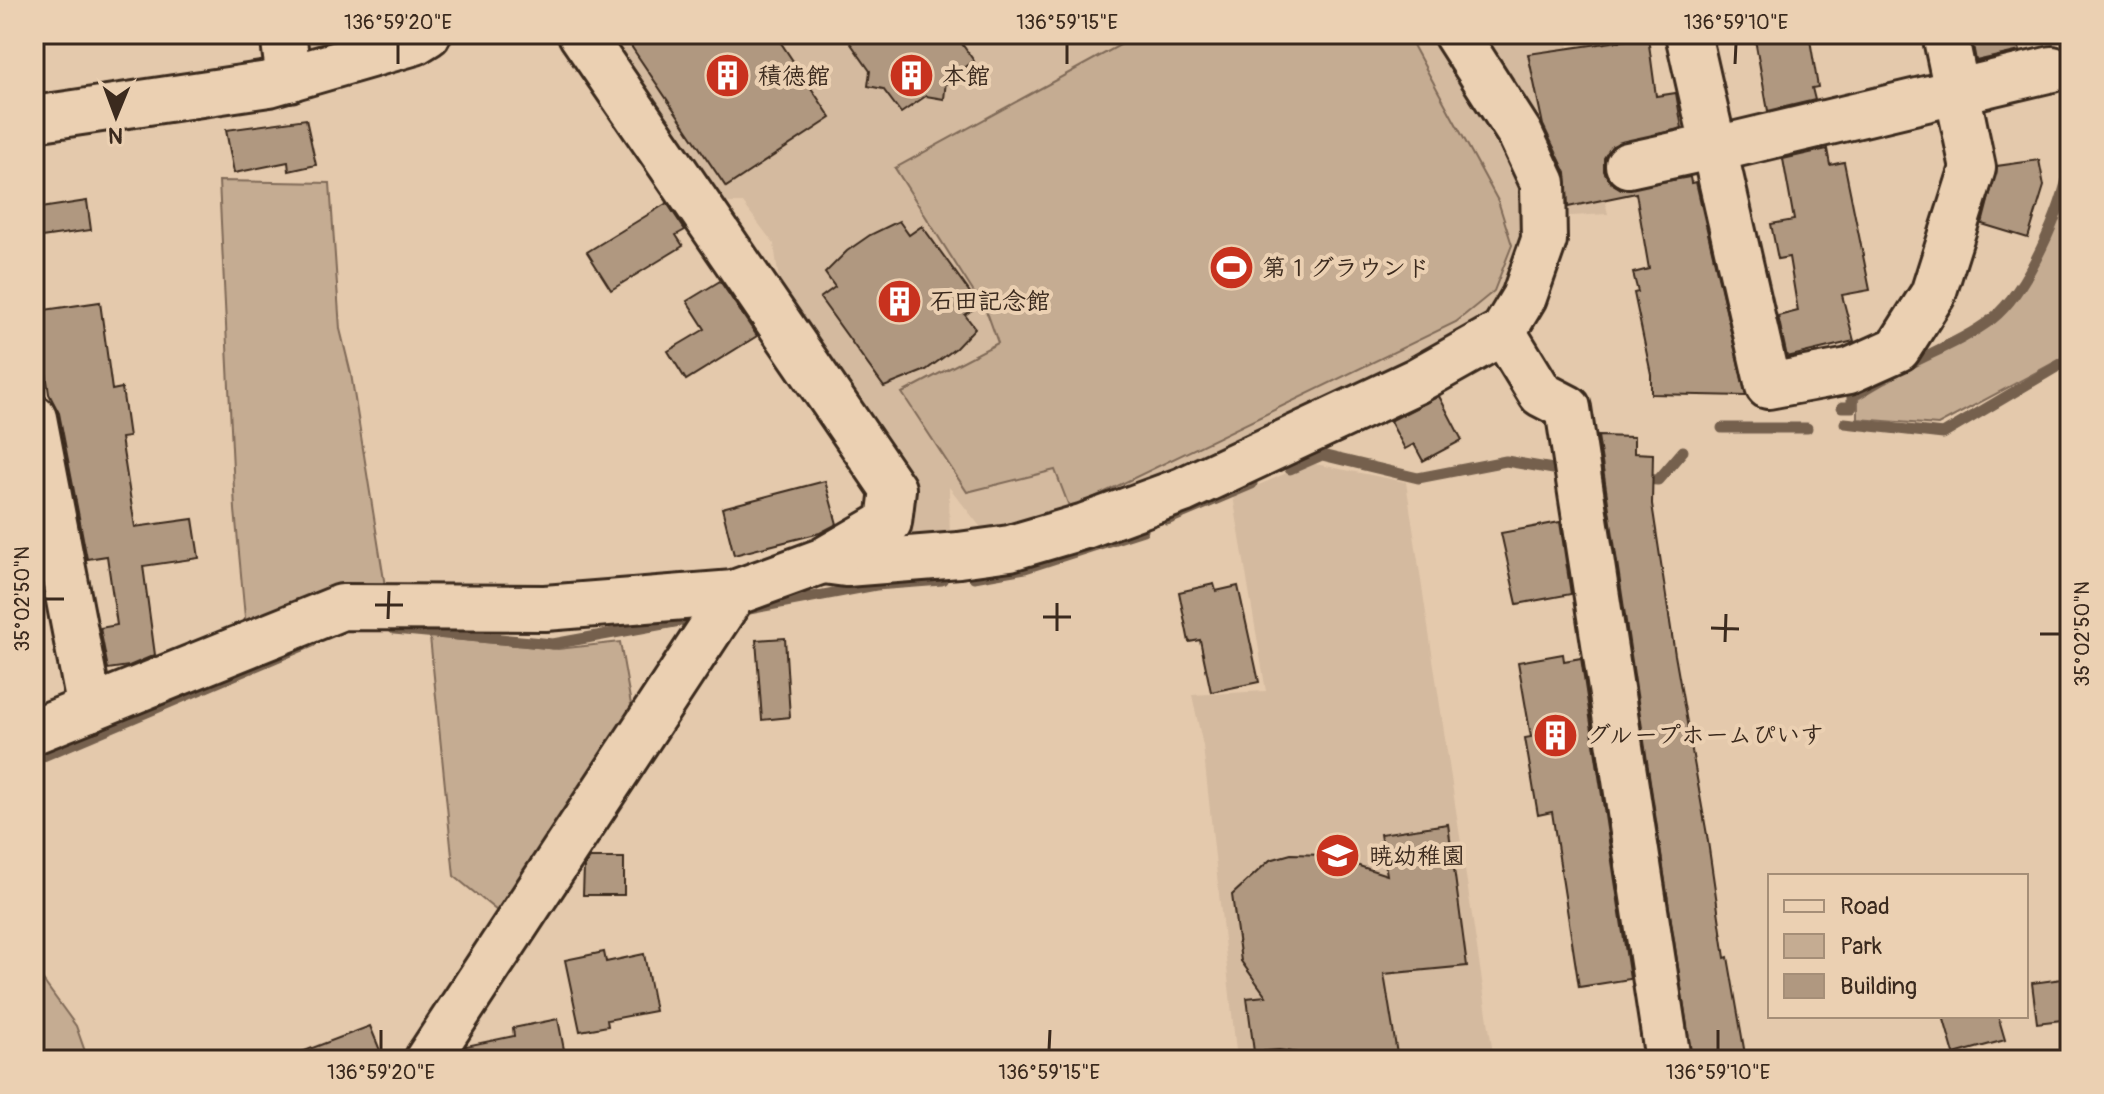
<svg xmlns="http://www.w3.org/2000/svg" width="2104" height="1094" viewBox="0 0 2104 1094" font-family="Pangolin,'Klee One',sans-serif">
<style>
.built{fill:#d4ba9f}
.green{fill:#c5ac92;stroke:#806b58;stroke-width:2}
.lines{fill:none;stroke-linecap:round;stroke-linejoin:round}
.stream{stroke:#74604e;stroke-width:11}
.building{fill:#b09880;stroke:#3b2a1e;stroke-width:2}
.minor-casing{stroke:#3b2a1e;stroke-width:50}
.minor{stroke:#ebd0b2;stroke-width:44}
.ticks{fill:none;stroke:#3b2a1e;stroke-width:3}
.labels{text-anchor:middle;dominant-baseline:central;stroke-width:8;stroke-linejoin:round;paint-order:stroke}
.poi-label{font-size:24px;font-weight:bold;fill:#3b2a1e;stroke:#ebd0b2;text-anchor:start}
.neatline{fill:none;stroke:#3b2a1e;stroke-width:3}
.ticks-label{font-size:20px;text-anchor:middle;fill:#3b2a1e}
</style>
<rect width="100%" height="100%" fill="#e4c9ac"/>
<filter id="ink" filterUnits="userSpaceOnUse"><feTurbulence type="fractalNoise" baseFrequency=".0125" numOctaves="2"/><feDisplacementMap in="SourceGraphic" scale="16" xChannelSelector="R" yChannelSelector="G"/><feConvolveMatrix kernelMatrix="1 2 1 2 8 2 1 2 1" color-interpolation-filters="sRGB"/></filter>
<g filter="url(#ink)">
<g class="built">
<path d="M 296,34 L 371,34 L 298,52 Z"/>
<path d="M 598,34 L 1446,34 L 1530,192 L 1529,253 L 1491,325 L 1232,456 L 990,539 L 949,487 L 950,548 L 844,559 L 907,533 L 781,296 L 774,244 L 743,203 L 719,203 Z"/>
<path d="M 1469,34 L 1566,34 L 1608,214 L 1552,217 Z"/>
<path d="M 1310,463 L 1406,482 L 1494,1060 L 1237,1060 L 1203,746 L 1192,695 L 1266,691 L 1233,496 Z"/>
</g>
<g class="green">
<path d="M 1140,34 L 1407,34 L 1498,201 L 1512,245 L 1494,291 L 1456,322 L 1070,509 L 1055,470 L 967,492 L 902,393 L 998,343 L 988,315 L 895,168 Z"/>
<path d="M 2070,172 L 2070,354 L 1938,425 L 1858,419 L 1858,399 L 1993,319 L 2020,288 L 2045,241 Z"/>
<path d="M 219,181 L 330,183 L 340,329 L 351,374 L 385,586 L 246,628 L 235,510 Z"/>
<path d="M 430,637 L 558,649 L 620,642 L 633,716 L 502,915 L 454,876 Z"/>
<path d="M 34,968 L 76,1026 L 88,1060 L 34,1060 Z"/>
</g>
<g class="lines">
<g class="stream">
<path d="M 1904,367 C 1932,352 1966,339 1992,319 C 2028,290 2062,210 2070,165"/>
<path d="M 1842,407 L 1852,407 L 1852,396 L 1882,379"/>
<path d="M 1845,423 L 1943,434 L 2070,359"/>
<path d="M 1722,428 L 1807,428"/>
<path d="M 1290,469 L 1322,455 L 1418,478 L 1506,461 L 1559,470"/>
<path d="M 1641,479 L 1658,480 L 1683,451"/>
<path d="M 1167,520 L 1252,484"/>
<path d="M 974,577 L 1025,568 L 1143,530"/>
<path d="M 749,609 L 876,585 L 942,580"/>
<path d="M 394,629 L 553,644 L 702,617"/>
<path d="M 34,760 L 312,642"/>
</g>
</g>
<g class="building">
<path d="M 623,34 L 775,34 L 831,118 L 726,187 Z"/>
<path d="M 844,34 L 955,34 L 974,61 L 946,81 L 944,99 L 926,96 L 901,113 L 883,89 L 868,86 L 870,71 Z"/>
<path d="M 1754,34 L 1809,34 L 1818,87 L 1812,88 L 1815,100 L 1768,111 Z"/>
<path d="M 1971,34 L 2015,34 L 2020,51 L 1976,61 Z"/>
<path d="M 1648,37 L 1656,96 L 1676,93 L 1682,128 L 1612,146 L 1604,158 L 1604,171 L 1610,182 L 1621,189 L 1690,177 L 1691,183 L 1696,182 L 1746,396 L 1651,394 L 1651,374 L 1634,293 L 1638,292 L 1633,273 L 1649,269 L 1636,193 L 1568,207 L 1566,173 L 1543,125 L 1528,54 Z"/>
<path d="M 306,119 L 316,165 L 289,171 L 288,162 L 234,173 L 226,130 Z"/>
<path d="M 1827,149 L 1830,165 L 1844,162 L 1870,290 L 1842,295 L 1854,341 L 1787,357 L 1778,316 L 1798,311 L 1789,257 L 1778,259 L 1771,224 L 1794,220 L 1783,159 Z"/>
<path d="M 2039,160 L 2044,186 L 2028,238 L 1982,224 L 1997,166 Z"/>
<path d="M 87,201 L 91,230 L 34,238 L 34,209 Z"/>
<path d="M 667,203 L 685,230 L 676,235 L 683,246 L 611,290 L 587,252 Z"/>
<path d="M 899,221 L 909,235 L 922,226 L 979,305 L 965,315 L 975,328 L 956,348 L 926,370 L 884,387 L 820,298 L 835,287 L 825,273 L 847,251 L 870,235 Z"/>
<path d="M 720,281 L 757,336 L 686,380 L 668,351 L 705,329 L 687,301 Z"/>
<path d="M 100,302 L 112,390 L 122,388 L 129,437 L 121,438 L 135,527 L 193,519 L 199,558 L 143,566 L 155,655 L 129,666 L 108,669 L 100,628 L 117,625 L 107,556 L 87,559 L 59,413 L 49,394 L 37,311 Z"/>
<path d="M 1439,396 L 1462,440 L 1423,461 L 1414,444 L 1405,449 L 1390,421 Z"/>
<path d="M 1598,436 L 1634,437 L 1634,453 L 1653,454 L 1652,504 L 1675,655 L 1707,835 L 1725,958 L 1728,957 L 1746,1060 L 1692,1060 Z"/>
<path d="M 825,481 L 837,524 L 820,533 L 734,555 L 722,508 Z"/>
<path d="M 1560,522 L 1571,594 L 1517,604 L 1501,533 Z"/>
<path d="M 1214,584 L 1216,591 L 1238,586 L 1259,682 L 1211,692 L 1200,640 L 1189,642 L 1179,592 Z"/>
<path d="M 785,638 L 790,717 L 762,720 L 756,640 Z"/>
<path d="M 1563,654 L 1564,661 L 1581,658 L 1630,979 L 1579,987 L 1552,812 L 1538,815 L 1525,738 L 1531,737 L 1518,662 Z"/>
<path d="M 1448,824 L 1467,966 L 1384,974 L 1398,1060 L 1365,1060 L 1343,1049 L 1311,1055 L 1279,1050 L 1254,1052 L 1247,998 L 1266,996 L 1241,961 L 1232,895 L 1270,860 L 1291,854 L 1325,855 L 1387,875 L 1380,834 Z"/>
<path d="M 590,858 L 624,858 L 624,895 L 583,895 L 584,867 Z"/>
<path d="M 604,952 L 606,962 L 644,954 L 655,1011 L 607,1020 L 608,1026 L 580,1031 L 565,960 Z"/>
<path d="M 2070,978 L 2070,1019 L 2037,1023 L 2032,983 Z"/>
<path d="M 1943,1016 L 1998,1016 L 2005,1040 L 1954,1054 Z"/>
<path d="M 558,1019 L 566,1060 L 460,1060 L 466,1046 L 514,1036 L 513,1028 Z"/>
<path d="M 370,1026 L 384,1060 L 287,1060 L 286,1058 Z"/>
</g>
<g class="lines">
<defs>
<g id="minor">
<path d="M 283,34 L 289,79"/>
<path d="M 1688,34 L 1768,386 L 1849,371 L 1898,349 L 1933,294 L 1973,168 L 1945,34"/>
<path d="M 34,119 L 269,84 L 415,42 L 428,34"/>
<path d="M 1716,149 L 2052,69"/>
<path d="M 1628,165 L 1715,146"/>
<path d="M 1503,332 L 1541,394 L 1568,408 L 1668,1060"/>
<path d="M 34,418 L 90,709"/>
<path d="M 824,561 L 846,564 L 959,555 L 1010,548 L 1085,526 L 1183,490 L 1416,381 L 1503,332 L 1524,297 L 1544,240 L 1543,183 L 1520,134 L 1456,34"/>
<path d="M 34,731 L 342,607 L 545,608 L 734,593 L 822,561 L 889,522 L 893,489 L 581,34"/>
<path d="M 427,1060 L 734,593"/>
</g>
</defs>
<use href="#minor" class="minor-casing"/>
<use href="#minor" class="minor"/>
</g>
</g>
<path class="ticks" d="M 398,64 L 398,44M 1067,64 L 1067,44M 1735,64 L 1736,44M 44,599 L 64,599M 375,605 L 403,605M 1043,617 L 1071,617M 388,619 L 389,591M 1711,628 L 1739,629M 1057,631 L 1057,603M 2040,634 L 2060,634M 1725,642 L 1726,614M 381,1050 L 381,1030M 1049,1050 L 1050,1030M 1718,1050 L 1718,1030"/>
<defs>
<symbol id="building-disc" viewBox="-11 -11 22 22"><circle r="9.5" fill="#c8321e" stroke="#ebd0b2"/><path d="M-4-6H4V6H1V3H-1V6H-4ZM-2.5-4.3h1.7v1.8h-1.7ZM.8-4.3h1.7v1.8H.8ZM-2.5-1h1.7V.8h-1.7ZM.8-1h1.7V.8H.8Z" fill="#fff"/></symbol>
<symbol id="stadium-disc" viewBox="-11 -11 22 22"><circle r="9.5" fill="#c8321e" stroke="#ebd0b2"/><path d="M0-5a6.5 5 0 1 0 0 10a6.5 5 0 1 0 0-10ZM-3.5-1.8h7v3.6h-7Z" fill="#fff"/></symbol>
<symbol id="school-disc" viewBox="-11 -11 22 22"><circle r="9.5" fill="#c8321e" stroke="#ebd0b2"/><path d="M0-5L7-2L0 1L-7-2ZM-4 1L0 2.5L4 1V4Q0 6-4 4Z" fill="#fff"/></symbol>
</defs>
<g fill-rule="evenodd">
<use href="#building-disc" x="702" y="50" width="51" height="51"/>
<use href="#building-disc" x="886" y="50" width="51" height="51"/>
<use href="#stadium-disc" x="1206" y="242" width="51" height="51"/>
<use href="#building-disc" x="874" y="276" width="51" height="51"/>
<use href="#building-disc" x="1530" y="710" width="51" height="51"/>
<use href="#school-disc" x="1312" y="830" width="51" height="51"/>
</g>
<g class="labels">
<g class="poi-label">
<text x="758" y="76">積徳館</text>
<text x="942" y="76">本館</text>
<text x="1262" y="268">第１グラウンド</text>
<text x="930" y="301">石田記念館</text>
<text x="1587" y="735">グループホームぴいす</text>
<text x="1369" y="856">暁幼稚園</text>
</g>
</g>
<rect width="2104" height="1094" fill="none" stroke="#ebd0b2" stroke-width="88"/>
<rect x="1768" y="874" width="260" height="144" fill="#ebd0b2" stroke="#a58e77" stroke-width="2"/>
<rect x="1784" y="900" width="40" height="12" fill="#ebd0b2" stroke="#a58e77" stroke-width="2"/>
<text x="1840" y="914" font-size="24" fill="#3b2a1e">Road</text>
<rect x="1784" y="934" width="40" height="24" fill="#c5ac92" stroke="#a58e77" stroke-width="2"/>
<text x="1840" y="954" font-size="24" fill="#3b2a1e">Park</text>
<rect x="1784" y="974" width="40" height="24" fill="#b09880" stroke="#a58e77" stroke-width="2"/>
<text x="1840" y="994" font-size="24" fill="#3b2a1e">Building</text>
<g transform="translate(116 116) rotate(181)" stroke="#ebd0b2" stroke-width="6" paint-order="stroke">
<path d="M0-6L14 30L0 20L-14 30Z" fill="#3b2a1e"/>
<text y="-12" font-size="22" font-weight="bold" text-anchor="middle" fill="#3b2a1e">N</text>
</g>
<rect x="44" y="44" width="2016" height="1006" class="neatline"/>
<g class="ticks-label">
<text x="398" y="29">136°59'20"E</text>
<text x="1067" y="29">136°59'15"E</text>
<text x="1736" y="29">136°59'10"E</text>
<text transform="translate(22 599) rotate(-90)" y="7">35°02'50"N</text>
<text transform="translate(2082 634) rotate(-90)" y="7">35°02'50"N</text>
<text x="381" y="1079">136°59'20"E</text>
<text x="1049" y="1079">136°59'15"E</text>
<text x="1718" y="1079">136°59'10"E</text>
</g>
</svg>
